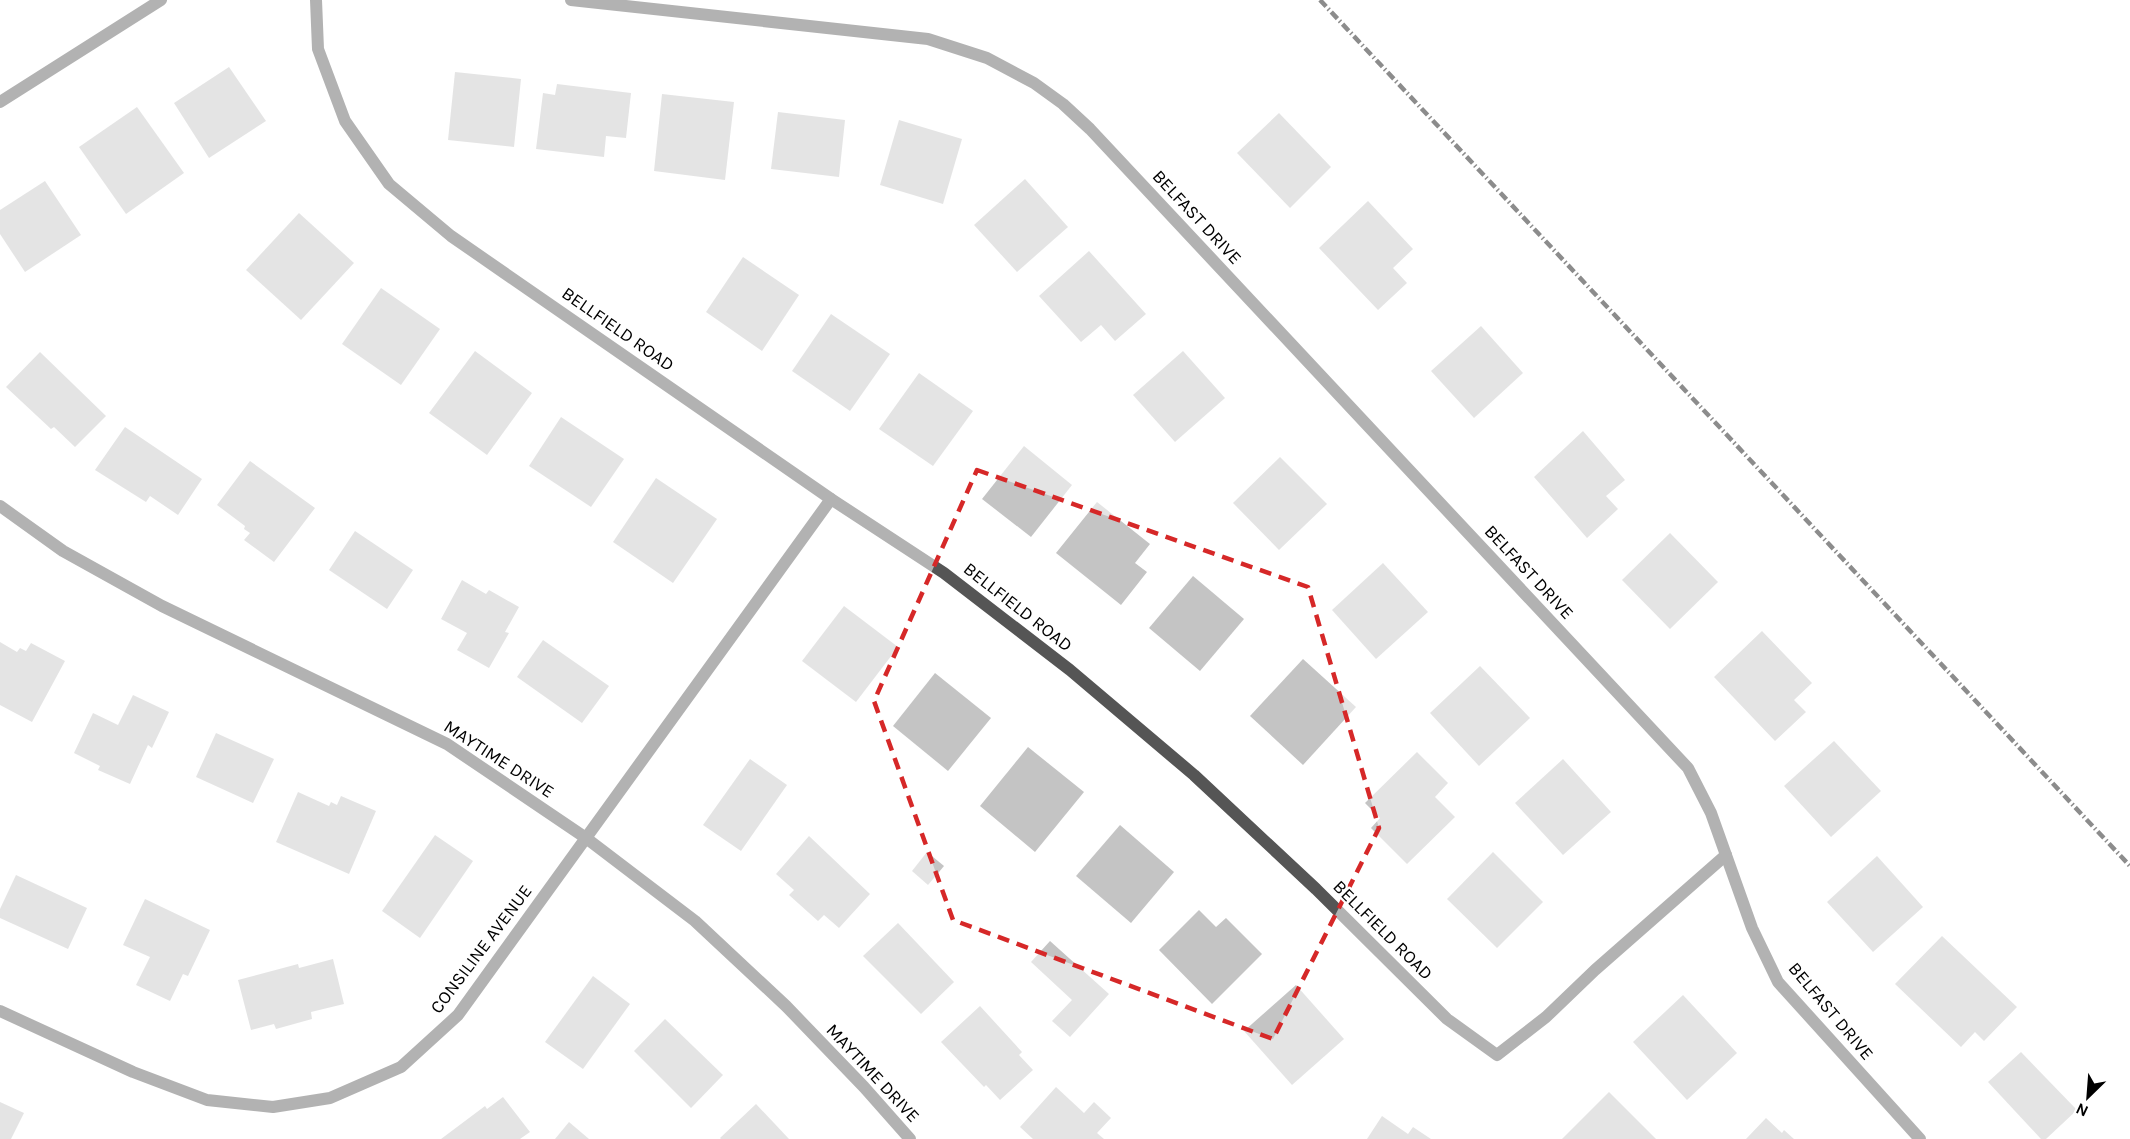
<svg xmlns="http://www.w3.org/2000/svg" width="2130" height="1139" viewBox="0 0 2130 1139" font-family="Karla,sans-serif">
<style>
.building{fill:#c4c4c4}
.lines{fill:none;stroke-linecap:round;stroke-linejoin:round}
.minor{stroke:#555;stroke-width:12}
.rail{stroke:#000;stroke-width:4.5;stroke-dasharray:9 3 1.5 3;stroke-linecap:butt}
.marked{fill:none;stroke:#d62828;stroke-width:4.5;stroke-dasharray:12 8;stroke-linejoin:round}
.labels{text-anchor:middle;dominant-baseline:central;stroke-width:4.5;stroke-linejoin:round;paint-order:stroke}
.street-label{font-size:18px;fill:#000;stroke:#fff}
</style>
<rect width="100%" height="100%" fill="#fff"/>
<g class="building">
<path d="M 229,67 L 266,121 L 209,158 L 174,103 Z"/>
<path d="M 455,72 L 521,79 L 514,147 L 448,140 Z"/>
<path d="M 557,84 L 631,93 L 626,138 L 606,136 L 604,157 L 536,149 L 543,93 L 555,95 Z"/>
<path d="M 662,94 L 734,102 L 725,180 L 654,171 Z"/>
<path d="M 137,107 L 184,173 L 126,214 L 79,147 Z"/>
<path d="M 778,112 L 845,120 L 839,177 L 771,169 Z"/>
<path d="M 1279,113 L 1331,167 L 1290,208 L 1237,153 Z"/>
<path d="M 899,120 L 962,139 L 943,204 L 880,185 Z"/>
<path d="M 1025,179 L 1068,227 L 1017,272 L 974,225 Z"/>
<path d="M 45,181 L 81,235 L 25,272 L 0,234 L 0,210 Z"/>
<path d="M 1368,201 L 1413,249 L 1393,268 L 1407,283 L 1378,310 L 1319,248 Z"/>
<path d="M 299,213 L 354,263 L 301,320 L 246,270 Z"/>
<path d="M 1089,251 L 1146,314 L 1115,341 L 1101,325 L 1081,342 L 1039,296 Z"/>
<path d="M 743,257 L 799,295 L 762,351 L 706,312 Z"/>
<path d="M 381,288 L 440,329 L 401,385 L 342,344 Z"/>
<path d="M 831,314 L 890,354 L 850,411 L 792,371 Z"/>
<path d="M 1481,326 L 1523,373 L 1474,418 L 1431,371 Z"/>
<path d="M 475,351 L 532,393 L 487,455 L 429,413 Z"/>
<path d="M 1183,351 L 1225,398 L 1175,442 L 1133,395 Z"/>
<path d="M 40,352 L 106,416 L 75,447 L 54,427 L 51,429 L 6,387 Z"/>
<path d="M 919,373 L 973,411 L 933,466 L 879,429 Z"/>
<path d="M 561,417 L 624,459 L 591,507 L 529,466 Z"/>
<path d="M 125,427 L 202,479 L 178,515 L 150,496 L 146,502 L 95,470 Z"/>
<path d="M 1583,431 L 1625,480 L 1606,496 L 1618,509 L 1587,538 L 1534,477 Z"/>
<path d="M 1024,446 L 1072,485 L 1031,537 L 982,499 Z"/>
<path d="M 1280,457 L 1327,504 L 1279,550 L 1233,503 Z"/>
<path d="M 250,461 L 315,508 L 274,562 L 244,540 L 250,533 L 244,529 L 245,526 L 217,505 Z"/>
<path d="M 656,478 L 717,519 L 673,583 L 613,542 Z"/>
<path d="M 1097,502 L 1150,544 L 1135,563 L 1147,572 L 1121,605 L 1056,553 Z"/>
<path d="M 355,531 L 413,570 L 387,609 L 329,570 Z"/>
<path d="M 1670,533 L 1718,582 L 1670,629 L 1622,580 Z"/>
<path d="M 1383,563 L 1428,612 L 1376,659 L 1332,610 Z"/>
<path d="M 1193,576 L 1244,619 L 1200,671 L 1149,628 Z"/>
<path d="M 462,580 L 486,594 L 489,590 L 519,607 L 505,632 L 509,633 L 489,668 L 457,650 L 467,633 L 441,619 Z"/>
<path d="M 844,606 L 898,647 L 856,702 L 802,661 Z"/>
<path d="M 1762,631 L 1812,683 L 1794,700 L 1806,712 L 1775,741 L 1714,677 Z"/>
<path d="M 543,640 L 609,686 L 582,723 L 517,677 Z"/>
<path d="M 0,642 L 17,652 L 20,648 L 26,651 L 31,643 L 65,661 L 32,722 L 0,705 Z"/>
<path d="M 1303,659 L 1356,707 L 1303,765 L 1250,716 Z"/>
<path d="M 1480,666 L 1530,718 L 1479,766 L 1430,713 Z"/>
<path d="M 935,673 L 991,718 L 948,771 L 893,726 Z"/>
<path d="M 133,695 L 169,712 L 152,748 L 148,745 L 130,784 L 98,770 L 100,766 L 74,753 L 93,713 L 118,725 Z"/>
<path d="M 216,733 L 274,759 L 253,803 L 196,777 Z"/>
<path d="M 1834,741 L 1881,791 L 1831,837 L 1784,786 Z"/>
<path d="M 1028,747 L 1084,792 L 1035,852 L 980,806 Z"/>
<path d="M 1417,752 L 1448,783 L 1435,797 L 1455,817 L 1407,864 L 1371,828 L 1380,818 L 1365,803 Z"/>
<path d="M 750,759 L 787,785 L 741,851 L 703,825 Z"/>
<path d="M 1563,759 L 1611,812 L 1563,855 L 1515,803 Z"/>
<path d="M 298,792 L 329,806 L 331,802 L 337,805 L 341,796 L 376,811 L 349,874 L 276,842 Z"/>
<path d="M 1120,825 L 1174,872 L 1131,923 L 1076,876 Z"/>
<path d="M 435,835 L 473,861 L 420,938 L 382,911 Z"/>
<path d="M 809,836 L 870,894 L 839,928 L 824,915 L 818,921 L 789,895 L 794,890 L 776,874 Z"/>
<path d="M 927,852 L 944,866 L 928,885 L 912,871 Z"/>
<path d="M 1493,852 L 1543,902 L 1497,948 L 1447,899 Z"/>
<path d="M 1877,856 L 1923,907 L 1873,952 L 1827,902 Z"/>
<path d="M 16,875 L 87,908 L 68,949 L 0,918 L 0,909 Z"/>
<path d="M 145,899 L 210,930 L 188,976 L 183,974 L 170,1001 L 136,985 L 150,957 L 123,945 Z"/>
<path d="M 1199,910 L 1216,927 L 1226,918 L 1262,954 L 1212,1004 L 1159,950 Z"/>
<path d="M 898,923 L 954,982 L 921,1014 L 863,956 Z"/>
<path d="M 1942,936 L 2017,1007 L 1984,1041 L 1975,1032 L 1961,1047 L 1895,984 Z"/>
<path d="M 1050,941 L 1109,994 L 1070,1037 L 1052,1021 L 1072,1000 L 1031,962 Z"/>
<path d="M 333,959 L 344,1004 L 311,1012 L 312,1019 L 276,1029 L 274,1024 L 251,1030 L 238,980 L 298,964 L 299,968 Z"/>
<path d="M 593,976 L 630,1004 L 583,1069 L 545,1042 Z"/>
<path d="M 1296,985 L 1344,1039 L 1292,1085 L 1244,1031 Z"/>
<path d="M 1683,995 L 1737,1053 L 1687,1100 L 1633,1042 Z"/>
<path d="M 980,1006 L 1022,1052 L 1019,1055 L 1033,1070 L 1000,1100 L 986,1085 L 984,1087 L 941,1042 Z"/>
<path d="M 665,1019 L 723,1075 L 691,1108 L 634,1051 Z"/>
<path d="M 2021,1052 L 2077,1110 L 2046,1139 L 2041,1139 L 1988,1082 Z"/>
<path d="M 1056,1087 L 1084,1113 L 1094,1102 L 1111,1118 L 1097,1133 L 1104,1139 L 1033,1139 L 1020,1127 Z"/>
<path d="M 1609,1092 L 1656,1139 L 1562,1139 Z"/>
<path d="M 503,1097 L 530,1132 L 520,1139 L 441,1139 L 485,1106 L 487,1109 Z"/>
<path d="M 0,1102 L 24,1113 L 11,1139 L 0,1139 Z"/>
<path d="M 756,1104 L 789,1139 L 721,1139 L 720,1138 Z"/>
<path d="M 1382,1116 L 1408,1134 L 1413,1127 L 1431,1139 L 1367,1139 Z"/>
<path d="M 1766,1118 L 1782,1133 L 1784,1130 L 1794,1139 L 1746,1139 Z"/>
<path d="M 569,1122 L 589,1139 L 555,1139 Z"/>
</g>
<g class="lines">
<g class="minor">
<path d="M 316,0 L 318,49 L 345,121 L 389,184 L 451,236 L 831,499 L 944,573 L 1070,670 L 1194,775 L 1316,889 L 1447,1019 L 1497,1055 L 1546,1017 L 1595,970 L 1726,855"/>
<path d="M 571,0 L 928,39 L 987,58 L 1034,83 L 1063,104 L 1090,129 L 1688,768 L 1711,813 L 1752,928 L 1778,982 L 1920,1139"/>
<path d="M 0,102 L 161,0"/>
<path d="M 0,506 L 63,551 L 162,606 L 447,744 L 586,838 L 695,921 L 786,1006 L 864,1087 L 910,1139"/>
<path d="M 0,1011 L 133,1072 L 207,1100 L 273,1107 L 330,1098 L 401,1067 L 458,1015 L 831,499"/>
</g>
<path class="rail" d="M 1320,0 L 2130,866"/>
</g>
<path d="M0 0H2130V1139H0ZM 977,470 L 1308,587 L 1379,828 L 1273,1039 L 953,920 L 874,701 Z" fill="#fff" fill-opacity=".55" fill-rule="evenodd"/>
<path class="marked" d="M 977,470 L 1308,587 L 1379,828 L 1273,1039 L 953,920 L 874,701 Z"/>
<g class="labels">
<g class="street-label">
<text transform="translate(1197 217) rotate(47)">BELFAST DRIVE</text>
<text transform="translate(618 329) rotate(35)">BELLFIELD ROAD</text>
<text transform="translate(1529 572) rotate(47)">BELFAST DRIVE</text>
<text transform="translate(1018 607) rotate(38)">BELLFIELD ROAD</text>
<text transform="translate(499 759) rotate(33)">MAYTIME DRIVE</text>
<text transform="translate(1383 930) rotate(45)">BELLFIELD ROAD</text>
<text transform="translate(481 949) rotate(-53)">CONSILINE AVENUE</text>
<text transform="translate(1831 1011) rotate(50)">BELFAST DRIVE</text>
<text transform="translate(873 1073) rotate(47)">MAYTIME DRIVE</text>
</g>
</g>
<g transform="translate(2088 1097) rotate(205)" stroke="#ffffff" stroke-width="4.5" paint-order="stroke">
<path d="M0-4.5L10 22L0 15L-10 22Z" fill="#000000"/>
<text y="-9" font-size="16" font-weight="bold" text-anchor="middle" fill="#000000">N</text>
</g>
</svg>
